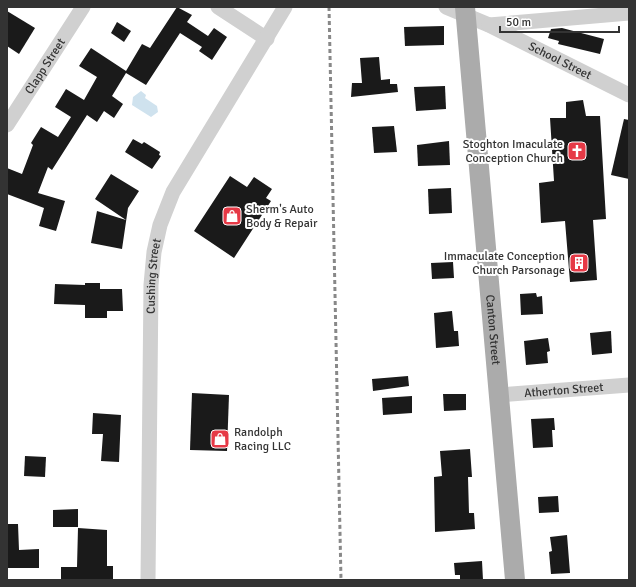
<svg xmlns="http://www.w3.org/2000/svg" width="636" height="587" viewBox="0 0 636 587" font-family="Signika,sans-serif">
<style>
.water{fill:#cfe2ee}
.building{fill:#1a1a1a}
.lines{fill:none;stroke-linecap:round;stroke-linejoin:round}
.minor{stroke:#d0d0d0;stroke-width:15}
.major{stroke:#ababab;stroke-width:20}
.rail{stroke:#888;stroke-width:3;stroke-dasharray:4 3;stroke-linecap:butt}
.labels{text-anchor:middle;dominant-baseline:central;stroke-width:4;stroke-linejoin:round;paint-order:stroke}
.street-label{font-size:12px;fill:#333;stroke:#fff}
.poi-label{font-size:12px;fill:#333;stroke:#fff;text-anchor:end}
</style>
<rect width="100%" height="100%" fill="#fff"/>
<path class="water" d="M 141,91 L 146,95 L 145,98 L 157,106 L 158,112 L 151,117 L 132,105 L 133,97 Z"/>
<g class="building">
<path d="M 177,7 L 192,15 L 187,22 L 208,36 L 214,28 L 227,37 L 212,60 L 199,51 L 202,47 L 180,33 L 146,85 L 126,73 L 112,96 L 123,104 L 114,118 L 104,111 L 97,122 L 87,115 L 52,170 L 48,167 L 38,193 L 65,201 L 56,231 L 39,226 L 44,208 L 7,194 L 7,168 L 22,174 L 33,145 L 31,143 L 41,127 L 58,137 L 71,117 L 55,107 L 66,89 L 84,100 L 97,77 L 79,66 L 91,48 L 126,71 L 142,44 L 150,48 Z"/>
<path d="M 7,11 L 35,28 L 19,54 L 7,46 Z"/>
<path d="M 117,22 L 131,31 L 124,42 L 111,33 Z"/>
<path d="M 444,26 L 444,45 L 405,46 L 404,27 Z"/>
<path d="M 562,28 L 604,39 L 600,54 L 558,44 L 559,41 L 548,38 L 551,29 Z"/>
<path d="M 379,57 L 381,80 L 390,79 L 390,84 L 397,84 L 398,92 L 351,97 L 352,83 L 362,83 L 360,58 Z"/>
<path d="M 445,86 L 446,109 L 416,111 L 414,87 Z"/>
<path d="M 583,100 L 586,116 L 600,116 L 606,219 L 593,220 L 597,280 L 570,282 L 565,221 L 541,223 L 539,183 L 554,181 L 550,118 L 566,118 L 566,102 Z"/>
<path d="M 624,119 L 629,120 L 629,179 L 611,175 Z"/>
<path d="M 394,126 L 397,152 L 374,153 L 372,127 Z"/>
<path d="M 133,139 L 142,144 L 144,142 L 160,152 L 159,155 L 161,156 L 152,169 L 125,152 Z"/>
<path d="M 449,141 L 450,165 L 418,166 L 417,145 Z"/>
<path d="M 111,174 L 139,191 L 128,208 L 122,249 L 91,243 L 97,211 L 126,220 L 95,199 Z"/>
<path d="M 230,176 L 247,187 L 254,177 L 272,189 L 266,198 L 271,201 L 234,258 L 194,231 Z"/>
<path d="M 451,188 L 452,213 L 429,214 L 428,189 Z"/>
<path d="M 453,262 L 454,278 L 432,279 L 431,263 Z"/>
<path d="M 85,283 L 100,283 L 100,289 L 122,289 L 123,311 L 107,311 L 107,318 L 85,318 L 85,305 L 54,304 L 55,284 L 85,285 Z"/>
<path d="M 536,293 L 537,297 L 542,296 L 543,314 L 521,315 L 520,294 Z"/>
<path d="M 452,311 L 454,331 L 458,331 L 459,346 L 436,348 L 434,313 Z"/>
<path d="M 611,331 L 612,353 L 592,355 L 590,333 Z"/>
<path d="M 548,338 L 550,351 L 547,352 L 548,363 L 526,365 L 524,341 Z"/>
<path d="M 408,376 L 409,386 L 373,391 L 372,379 Z"/>
<path d="M 192,393 L 229,395 L 227,451 L 190,450 Z"/>
<path d="M 443,394 L 466,394 L 466,410 L 444,411 Z"/>
<path d="M 412,396 L 412,413 L 383,415 L 382,398 Z"/>
<path d="M 93,413 L 121,415 L 119,462 L 101,461 L 103,434 L 92,434 Z"/>
<path d="M 554,418 L 555,430 L 552,430 L 553,447 L 533,448 L 531,419 Z"/>
<path d="M 470,449 L 472,477 L 468,477 L 469,513 L 474,513 L 475,529 L 435,532 L 434,477 L 442,476 L 440,451 Z"/>
<path d="M 25,456 L 46,457 L 45,477 L 24,476 Z"/>
<path d="M 558,496 L 559,512 L 539,513 L 538,497 Z"/>
<path d="M 78,509 L 78,527 L 53,527 L 53,510 Z"/>
<path d="M 7,524 L 18,524 L 19,550 L 39,549 L 39,568 L 7,568 Z"/>
<path d="M 78,528 L 107,530 L 107,566 L 113,566 L 113,580 L 61,580 L 61,567 L 77,567 Z"/>
<path d="M 567,535 L 570,573 L 551,574 L 549,552 L 552,551 L 550,537 Z"/>
<path d="M 482,561 L 483,580 L 460,580 L 460,575 L 455,575 L 454,563 Z"/>
</g>
<g class="lines">
<g class="minor">
<path d="M 218,7 L 267,39"/>
<path id="s1" d="M 446,7 L 489,25 L 629,95"/>
<path d="M 489,25 L 629,13"/>
<path id="s2" d="M 7,125 L 83,7"/>
<path id="s3" d="M 499,395 L 629,385"/>
<path id="s4" d="M 148,580 L 151,285 L 154,252 L 160,225 L 173,192 L 285,7"/>
</g>
<path class="major" id="s5" d="M 465,7 L 515,580"/>
<path class="rail" d="M 329,7 L 341,580"/>
</g>
<defs>
<symbol id="church-square" viewBox="-11 -11 22 22"><rect x="-9" y="-9" width="18" height="18" rx="4" fill="#e63946" stroke="#fff"/><path d="M-1.2-6h2.4v3.5h3.3v2.4h-3.3V6h-2.4V-.1h-3.3v-2.4h3.3Z" fill="#fff"/></symbol>
<symbol id="shop-square" viewBox="-11 -11 22 22"><rect x="-9" y="-9" width="18" height="18" rx="4" fill="#e63946" stroke="#fff"/><path d="M-5-2.5h2.3a2.7 3.5 0 0 1 5.4 0H5L5.5 6h-11ZM-1.5-2.5h3a1.5 2.3 0 0 0-3 0Z" fill="#fff"/></symbol>
<symbol id="building-square" viewBox="-11 -11 22 22"><rect x="-9" y="-9" width="18" height="18" rx="4" fill="#e63946" stroke="#fff"/><path d="M-4-6H4V6H1V3H-1V6H-4ZM-2.5-4.3h1.7v1.8h-1.7ZM.8-4.3h1.7v1.8H.8ZM-2.5-1h1.7V.8h-1.7ZM.8-1h1.7V.8H.8Z" fill="#fff"/></symbol>
</defs>
<g fill-rule="evenodd">
<use href="#church-square" x="566" y="140" width="22" height="22"/>
<use href="#shop-square" x="221" y="205" width="22" height="22"/>
<use href="#building-square" x="568" y="252" width="22" height="22"/>
<use href="#shop-square" x="209" y="428" width="22" height="22"/>
</g>
<g class="labels">
<g class="street-label">
<text stroke="none"><textPath href="#s1" startOffset="126">School Street</textPath></text>
<text stroke="none"><textPath href="#s2" startOffset="70">Clapp Street</textPath></text>
<text stroke="none"><textPath href="#s4" startOffset="304">Cushing Street</textPath></text>
<text stroke="none"><textPath href="#s5" startOffset="324">Canton Street</textPath></text>
<text stroke="none"><textPath href="#s3" startOffset="65">Atherton Street</textPath></text>
</g>
<g class="poi-label">
<text x="563" y="144">Stoghton Imaculate<tspan x="563" dy="14">Conception Church</tspan></text>
<text x="246" y="209" text-anchor="start">Sherm's Auto<tspan x="246" dy="14">Body &amp; Repair</tspan></text>
<text x="565" y="256">Immaculate Conception<tspan x="565" dy="14">Church Parsonage</tspan></text>
<text x="234" y="432" text-anchor="start">Randolph<tspan x="234" dy="14">Racing LLC</tspan></text>
</g>
</g>
<rect width="636" height="587" fill="none" stroke="#333333" stroke-width="16"/>
<path d="M500 26v6h119v-6" fill="none" stroke="#333333" stroke-width="2"/>
<text x="506" y="26" font-size="12" fill="#333333" stroke="#ffffff" stroke-width="3" paint-order="stroke">50 m</text>
</svg>
